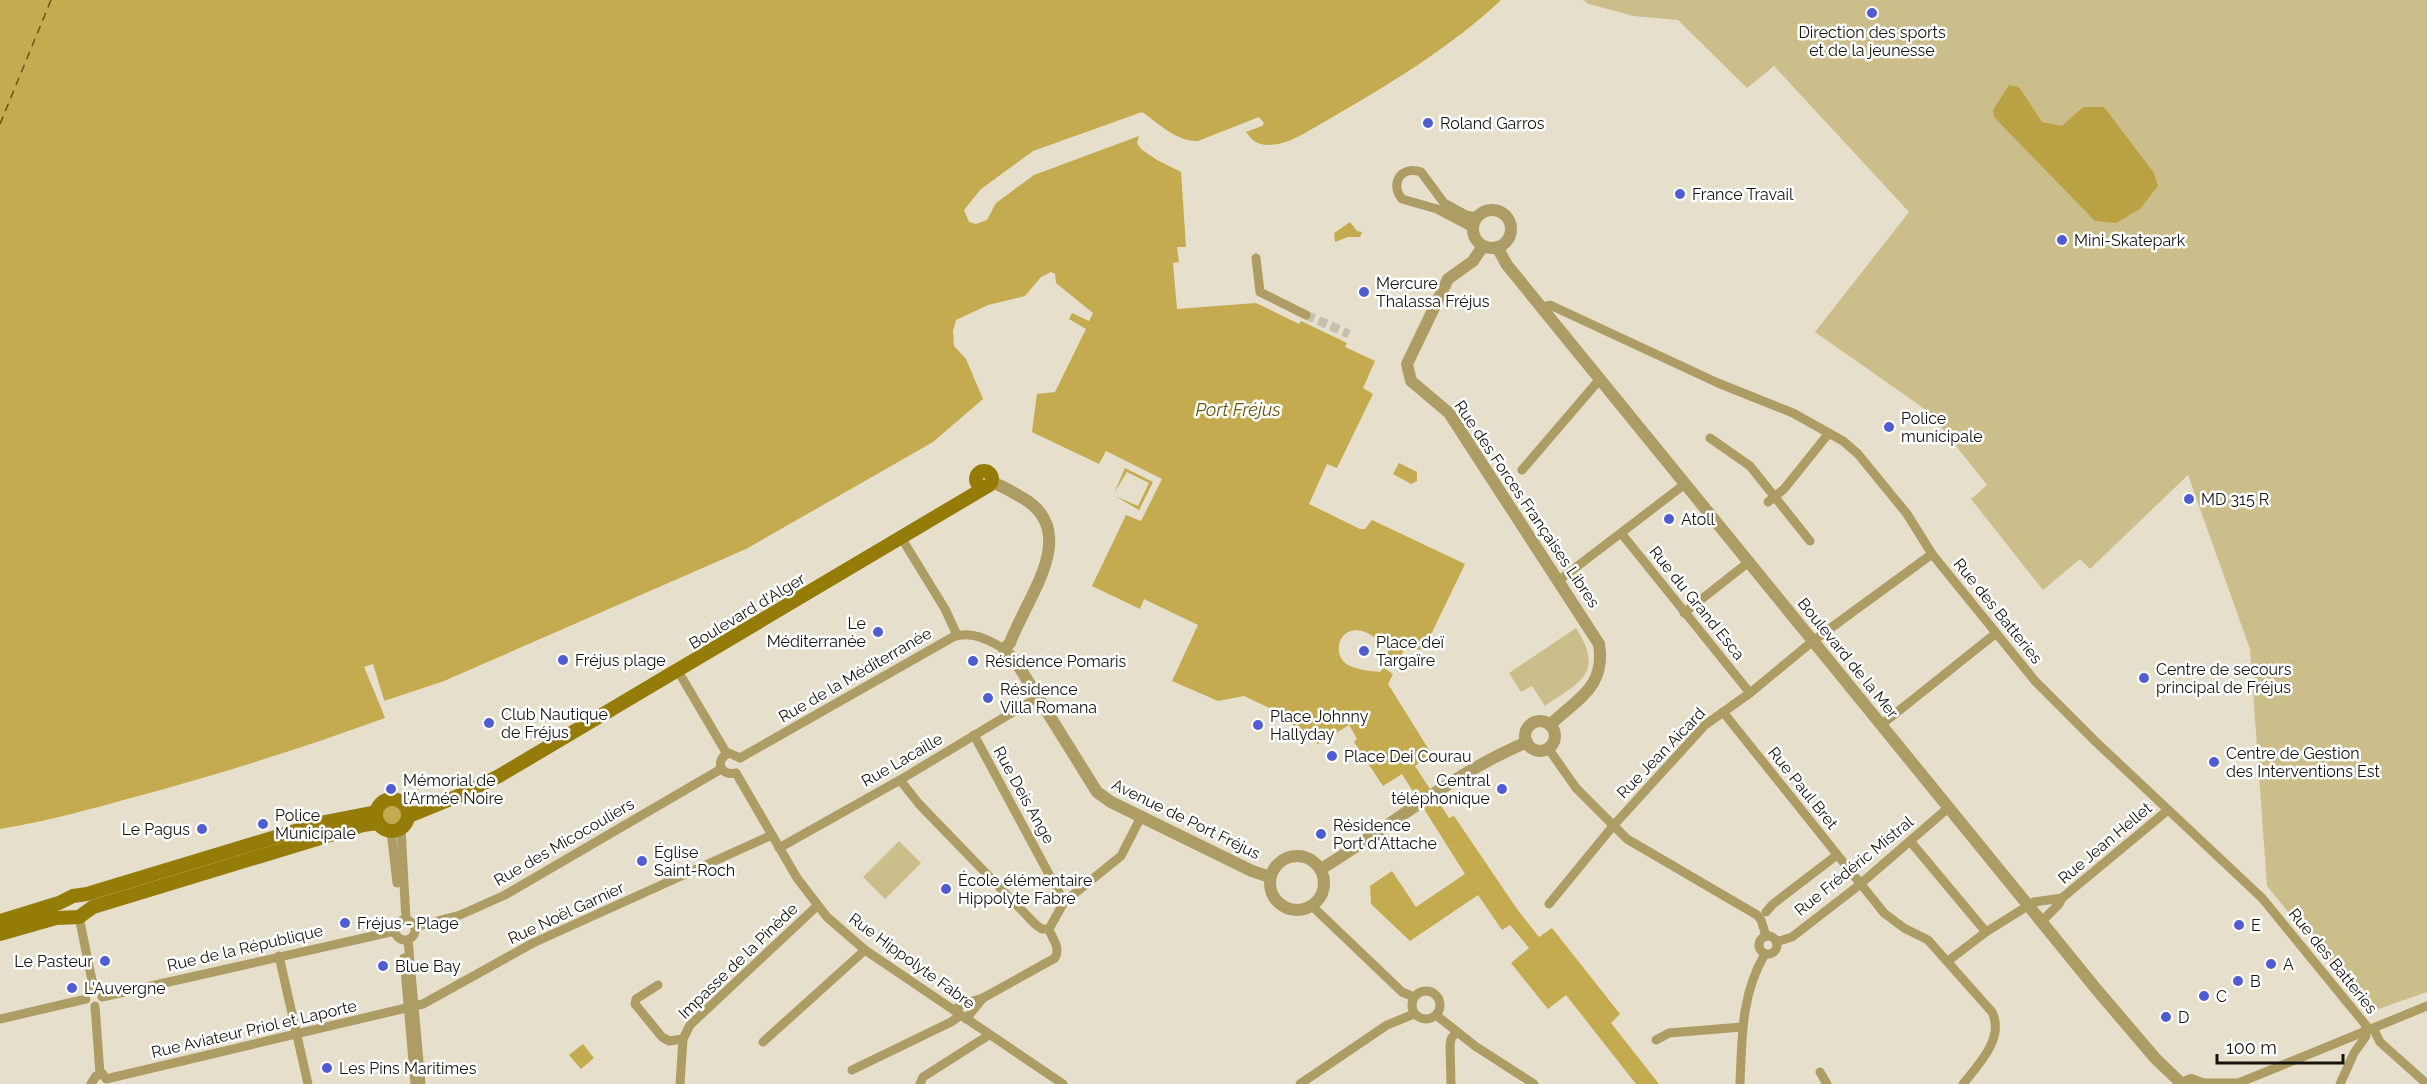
<svg xmlns="http://www.w3.org/2000/svg" width="2427" height="1084" viewBox="0 0 2427 1084" font-family="Raleway,sans-serif">
<style>
.green{fill:#ccbe8a}
.forest{fill:#baa144}
.water{fill:#c4ab4f}
.pier{fill:#e5dfcb}
.lines{fill:none;stroke-linecap:round;stroke-linejoin:round}
.ferry{stroke:#67560f;stroke-width:1.5;stroke-dasharray:8 6;stroke-linecap:butt}
.minor-tunnel{stroke:#c6c1ae;stroke-width:9;stroke-dasharray:9 4.5;stroke-linecap:butt}
.minor{stroke:#ad9d64;stroke-width:9}
.tertiary{stroke:#ad9d64;stroke-width:12}
.secondary{stroke:#957c09;stroke-width:14}
.poi-dot{fill:#505cd2;stroke:#fff;stroke-width:2}
.labels{text-anchor:middle;dominant-baseline:central;stroke-width:5;stroke-linejoin:round;paint-order:stroke}
.poi-label{font-size:16px;fill:#16140d;stroke:#fff;text-anchor:start}
.street-label{font-size:16px;fill:#16140d;stroke:#fff}
.water-label{font-size:18px;font-style:italic;fill:#67560f;stroke:#fff}
</style>
<rect width="100%" height="100%" fill="#e5dfcb"/>
<g class="green">
<path d="M 1583,0 L 2427,0 L 2427,992 L 2370,1012 L 2267,886 L 2250,649 L 2188,475 L 2090,569 L 2080,559 L 2043,590 L 1971,499 L 1987,485 L 1929,412 L 1815,332 L 1909,212 L 1774,66 L 1747,88 L 1678,20 L 1633,16 L 1589,4 Z"/>
<path d="M 1576,628 C 1605,673 1580,682 1545,706 L 1532,686 L 1521,692 L 1509,673 Z"/>
<path d="M 899,841 L 921,863 L 885,899 L 863,877 Z"/>
</g>
<path class="forest" d="M 2009,85 L 2019,87 L 2042,122 L 2062,126 L 2083,107 L 2104,107 L 2154,173 L 2158,186 L 2140,209 L 2116,223 L 2095,221 L 1994,117 L 1993,110 Z"/>
<g class="water">
<path d="M 0,0 L 1501,0 C 1451,47 1390,84 1331,118 C 1312,128 1291,145 1268,145 C 1257,145 1252,140 1246,132 L 1262,126 L 1264,123 L 1259,117 L 1198,141 C 1177,142 1158,123 1142,112 L 1033,151 L 981,189 L 964,210 L 969,222 L 976,224 L 987,220 L 996,203 L 1034,175 L 1139,136 L 1137,143 L 1141,149 L 1157,160 L 1181,172 L 1186,247 L 1177,247 L 1179,262 L 1173,263 L 1177,309 L 1256,303 L 1299,324 L 1301,321 L 1347,343 L 1345,347 L 1375,361 L 1363,388 L 1373,394 L 1337,468 L 1327,464 L 1309,504 L 1360,529 L 1365,529 L 1372,520 L 1465,564 L 1424,649 L 1404,650 L 1398,663 L 1386,655 L 1389,650 C 1347,604 1325,651 1348,665 C 1358,670 1369,671 1380,672 L 1384,668 L 1393,674 L 1388,684 L 1431,753 L 1415,766 L 1449,818 L 1454,816 L 1517,909 L 1539,937 L 1552,928 L 1620,1014 L 1611,1023 L 1659,1084 L 1636,1084 L 1566,995 L 1548,1009 L 1511,963 L 1529,948 L 1510,925 L 1502,930 L 1478,895 L 1410,941 L 1371,904 L 1370,886 L 1392,871 L 1416,907 L 1465,874 L 1402,774 L 1383,786 L 1354,742 L 1357,739 L 1349,725 L 1318,744 L 1296,734 L 1288,717 L 1244,696 L 1218,701 L 1172,681 L 1198,625 L 1146,600 L 1144,599 L 1140,609 L 1092,586 L 1126,515 L 1141,521 L 1162,479 L 1106,451 L 1099,464 L 1032,432 L 1037,394 L 1055,392 L 1086,329 L 1069,319 L 1072,313 L 1089,321 L 1093,313 L 1056,283 L 1055,274 L 1051,272 L 1041,277 L 1025,296 L 988,305 L 956,320 L 953,331 L 954,346 L 966,359 L 983,399 L 933,442 L 746,549 L 444,681 L 384,701 L 382,710 L 385,718 C 305,747 224,773 142,795 C 95,808 48,821 0,829 Z"/>
<path d="M 1350,222 L 1357,231 L 1362,232 L 1360,237 L 1348,237 L 1335,242 L 1334,233 Z"/>
<path d="M 1399,463 L 1417,472 L 1417,481 L 1411,484 L 1393,474 Z"/>
<path d="M 1125,468 L 1153,482 L 1139,510 L 1115,496 L 1138,506 L 1149,483 L 1127,472 L 1114,493 Z"/>
<circle cx="392" cy="815" r="9"/>
<path d="M 583,1044 L 594,1058 L 581,1069 L 569,1055 Z"/>
</g>
<path class="pier" d="M 373,664 L 386,706 L 382,710 L 364,667 Z"/>
<g class="lines">
<path class="ferry" d="M 0,124 L 51,0"/>
<path class="minor-tunnel" d="M 1306,315 L 1349,334"/>
<g class="minor">
<path d="M 1473,228 L 1437,209 L 1402,199 C 1389,183 1402,165 1421,172 L 1444,203 L 1466,215 L 1477,217"/>
<path d="M 1256,258 L 1260,292 L 1306,315"/>
<path d="M 1542,307 L 1550,305 L 1718,383 L 1793,413 L 1843,441 L 1858,454 L 1907,514 L 1932,554 L 2035,681 L 2095,741 L 2262,898 L 2369,1029"/>
<path d="M 1710,438 L 1750,466 L 1810,541"/>
<path d="M 1522,470 L 1600,379"/>
<path d="M 1768,502 L 1784,489 L 1829,433"/>
<path d="M 1621,533 L 1750,693"/>
<path d="M 902,539 L 945,609 L 957,635"/>
<path d="M 1558,581 L 1685,484"/>
<path d="M 1684,613 L 1750,561"/>
<path d="M 678,671 L 727,754"/>
<path d="M 1723,712 L 1884,913 L 1904,928 L 1928,940 L 1992,1012 C 2005,1038 1978,1065 1963,1084"/>
<path d="M 1881,725 L 1995,634"/>
<path d="M 974,735 L 1064,902"/>
<path d="M 1548,748 L 1576,788 L 1627,839 L 1757,915 L 1761,920 L 1766,936"/>
<path d="M 740,758 L 953,637 C 970,630 990,640 1004,649"/>
<path d="M 736,773 L 797,878 L 827,917 L 865,950 L 1063,1084"/>
<path d="M 736,773 C 720,777 714,759 729,753 L 740,758"/>
<path d="M 900,780 L 919,804 L 1036,925 L 1042,929 L 1049,929 C 1052,940 1061,946 1055,958 L 983,998 L 963,1004 L 954,1010"/>
<path d="M 401,829 L 406,920"/>
<path d="M 391,831 L 397,883"/>
<path d="M 1910,841 L 1986,932"/>
<path d="M 779,848 L 900,780 L 1038,697"/>
<path d="M 1549,904 L 1613,826 L 1705,725 L 1750,693 L 1813,641 L 1932,554"/>
<path d="M 1312,906 L 1402,992 L 1414,997"/>
<path d="M 1766,912 L 1773,904 L 1837,855"/>
<path d="M 79,917 L 94,990"/>
<circle cx="405" cy="930" r="10"/>
<path d="M 2041,922 L 2059,904 L 2062,898 L 2168,810"/>
<path d="M 415,927 L 460,915 L 505,895 L 721,769"/>
<path d="M 1049,929 L 1064,902 L 1121,856 L 1141,817"/>
<circle cx="1768" cy="945" r="9"/>
<path d="M 408,940 L 421,1084"/>
<path d="M 1776,942 L 1792,937 L 1858,886 L 1948,808"/>
<path d="M 279,956 L 308,1084"/>
<path d="M 404,958 L 415,1084"/>
<path d="M 1948,961 L 1986,932 L 2034,902 L 2062,898"/>
<path d="M 658,985 L 636,999 L 635,1004 L 662,1037 L 669,1041 L 683,1039"/>
<circle cx="1426" cy="1005" r="14"/>
<path d="M 102,997 L 395,931"/>
<path d="M 95,1006 L 100,1074"/>
<path d="M 1436,1015 L 1475,1046 L 1534,1084"/>
<path d="M 0,1019 L 86,999"/>
<path d="M 966,1019 L 983,998"/>
<path d="M 2373,1028 L 2380,1042 L 2427,1084"/>
<path d="M 1656,1040 L 1669,1033 L 1742,1027"/>
<path d="M 763,1042 L 865,950"/>
<path d="M 852,1070 L 951,1022 L 961,1015"/>
<path d="M 1820,1072 L 1827,1084"/>
<path d="M 106,1079 L 423,1004 L 533,943 L 772,835"/>
<path d="M 2201,1083 L 2238,1083"/>
<path d="M 91,1084 L 96,1076 L 103,1074"/>
<path d="M 680,1084 L 683,1039 L 690,1025 L 817,906"/>
<path d="M 920,1084 L 923,1077 L 989,1035"/>
<path d="M 1300,1084 L 1387,1025 L 1414,1014"/>
<path d="M 1451,1084 L 1450,1045 L 1451,1039 L 1456,1032"/>
<path d="M 1740,1084 C 1742,1038 1741,994 1765,954"/>
<path d="M 2236,1084 L 2427,1006"/>
<path d="M 2340,1084 L 2354,1053 L 2366,1036 L 2364,1031"/>
</g>
<g class="tertiary">
<circle cx="1492" cy="229" r="19"/>
<path d="M 1483,246 L 1473,261 L 1448,279 L 1407,364 L 1411,381 L 1449,413 L 1599,644 C 1606,687 1578,698 1550,725"/>
<path d="M 1497,247 L 1507,265 L 2097,990 L 2155,1058 L 2182,1084"/>
<path d="M 992,483 C 1002,485 1012,492 1021,497 C 1083,531 1026,598 1010,643 L 1004,649 L 1016,662 L 1097,792 L 1111,802 L 1252,871 L 1270,877"/>
<circle cx="1540" cy="736" r="15"/>
<circle cx="1297" cy="883" r="27"/>
<path d="M 1321,869 C 1390,827 1451,774 1527,742"/>
<path d="M 2182,1084 L 2191,1080 L 2202,1084"/>
</g>
<g class="secondary">
<circle cx="984" cy="479" r="8"/>
<circle cx="392" cy="815" r="16"/>
<path d="M 409,816 L 458,796 L 499,776 L 986,487"/>
<path d="M 0,921 L 59,903 L 73,896 L 87,894 L 325,822 L 376,812"/>
<path d="M 0,934 L 56,918 L 79,917 L 93,907 L 363,825 L 378,823"/>
</g>
</g>
<g class="poi-dot">
<circle cx="1872" cy="13" r="6"/>
<circle cx="1428" cy="123" r="6"/>
<circle cx="1680" cy="194" r="6"/>
<circle cx="2062" cy="240" r="6"/>
<circle cx="1364" cy="292" r="6"/>
<circle cx="1889" cy="427" r="6"/>
<circle cx="2189" cy="499" r="6"/>
<circle cx="1669" cy="519" r="6"/>
<circle cx="878" cy="632" r="6"/>
<circle cx="1364" cy="651" r="6"/>
<circle cx="563" cy="660" r="6"/>
<circle cx="973" cy="661" r="6"/>
<circle cx="2144" cy="678" r="6"/>
<circle cx="988" cy="698" r="6"/>
<circle cx="489" cy="723" r="6"/>
<circle cx="1258" cy="725" r="6"/>
<circle cx="1332" cy="756" r="6"/>
<circle cx="2214" cy="762" r="6"/>
<circle cx="391" cy="789" r="6"/>
<circle cx="1502" cy="789" r="6"/>
<circle cx="263" cy="824" r="6"/>
<circle cx="202" cy="829" r="6"/>
<circle cx="1321" cy="834" r="6"/>
<circle cx="642" cy="861" r="6"/>
<circle cx="946" cy="889" r="6"/>
<circle cx="345" cy="923" r="6"/>
<circle cx="2239" cy="925" r="6"/>
<circle cx="105" cy="961" r="6"/>
<circle cx="2271" cy="964" r="6"/>
<circle cx="383" cy="966" r="6"/>
<circle cx="2238" cy="981" r="6"/>
<circle cx="72" cy="988" r="6"/>
<circle cx="2204" cy="996" r="6"/>
<circle cx="2166" cy="1017" r="6"/>
<circle cx="327" cy="1068" r="6"/>
</g>
<g class="labels">
<g class="poi-label">
<text x="1872" y="32" text-anchor="middle">Direction des sports<tspan x="1872" dy="18">et de la jeunesse</tspan></text>
<text x="1440" y="123">Roland Garros</text>
<text x="1692" y="194">France Travail</text>
<text x="2074" y="240">Mini-Skatepark</text>
<text x="1376" y="283">Mercure<tspan x="1376" dy="18">Thalassa Fréjus</tspan></text>
<text x="1901" y="418">Police<tspan x="1901" dy="18">municipale</tspan></text>
<text x="2201" y="499">MD 315 R</text>
<text x="1681" y="519">Atoll</text>
<text x="866" y="623" text-anchor="end">Le<tspan x="866" dy="18">Méditerranée</tspan></text>
<text x="1376" y="642">Place deï<tspan x="1376" dy="18">Targaïre</tspan></text>
<text x="575" y="660">Fréjus plage</text>
<text x="985" y="661">Résidence Pomaris</text>
<text x="2156" y="669">Centre de secours<tspan x="2156" dy="18">principal de Fréjus</tspan></text>
<text x="1000" y="689">Résidence<tspan x="1000" dy="18">Villa Romana</tspan></text>
<text x="501" y="714">Club Nautique<tspan x="501" dy="18">de Fréjus</tspan></text>
<text x="1270" y="716">Place Johnny<tspan x="1270" dy="18">Hallyday</tspan></text>
<text x="2226" y="753">Centre de Gestion<tspan x="2226" dy="18">des Interventions Est</tspan></text>
<text x="1344" y="756">Place Dei Courau</text>
<text x="403" y="780">Mémorial de<tspan x="403" dy="18">l'Armée Noire</tspan></text>
<text x="1490" y="780" text-anchor="end">Central<tspan x="1490" dy="18">téléphonique</tspan></text>
<text x="275" y="815">Police<tspan x="275" dy="18">Municipale</tspan></text>
<text x="1333" y="825">Résidence<tspan x="1333" dy="18">Port d'Attache</tspan></text>
<text x="190" y="829" text-anchor="end">Le Pagus</text>
<text x="654" y="852">Église<tspan x="654" dy="18">Saint-Roch</tspan></text>
<text x="958" y="880">École élémentaire<tspan x="958" dy="18">Hippolyte Fabre</tspan></text>
<text x="357" y="923">Fréjus - Plage</text>
<text x="2251" y="925">E</text>
<text x="93" y="961" text-anchor="end">Le Pasteur</text>
<text x="2283" y="964">A</text>
<text x="395" y="966">Blue Bay</text>
<text x="2250" y="981">B</text>
<text x="84" y="988">L'Auvergne</text>
<text x="2216" y="996">C</text>
<text x="2178" y="1017">D</text>
<text x="339" y="1068">Les Pins Maritimes</text>
</g>
<g class="street-label">
<text transform="translate(1527 504) rotate(56)">Rue des Forces Françaises Libres</text>
<text transform="translate(1697 603) rotate(51)">Rue du Grand Esca</text>
<text transform="translate(747 611) rotate(-31)">Boulevard d'Alger</text>
<text transform="translate(1998 611) rotate(51)">Rue des Batteries</text>
<text transform="translate(1848 658) rotate(51)">Boulevard de la Mer</text>
<text transform="translate(855 675) rotate(-30)">Rue de la Méditerranée</text>
<text transform="translate(1661 753) rotate(-46)">Rue Jean Aicard</text>
<text transform="translate(902 760) rotate(-30)">Rue Lacaille</text>
<text transform="translate(1803 788) rotate(51)">Rue Paul Bret</text>
<text transform="translate(1024 795) rotate(61)">Rue Deis Ange</text>
<text transform="translate(1186 819) rotate(26)">Avenue de Port Fréjus</text>
<text transform="translate(564 842) rotate(-30)">Rue des Micocouliers</text>
<text transform="translate(2105 843) rotate(-40)">Rue Jean Hellet</text>
<text transform="translate(1854 866) rotate(-39)">Rue Frédéric Mistral</text>
<text transform="translate(566 913) rotate(-25)">Rue Noël Garnier</text>
<text transform="translate(245 948) rotate(-13)">Rue de la République</text>
<text transform="translate(738 961) rotate(-44)">Impasse de la Pinède</text>
<text transform="translate(912 961) rotate(36)">Rue Hippolyte Fabre</text>
<text transform="translate(2333 961) rotate(51)">Rue des Batteries</text>
<text transform="translate(254 1029) rotate(-13)">Rue Aviateur Priol et Laporte</text>
</g>
<g class="water-label">
<text x="1238" y="409">Port Fréjus</text>
</g>
</g>
<path d="M2217 1054v9h126v-9" fill="none" stroke="#16140d" stroke-width="3"/>
<text x="2226" y="1054" font-size="18" fill="#16140d" stroke="#ffffff" stroke-width="4.5" paint-order="stroke">100 m</text>
</svg>
